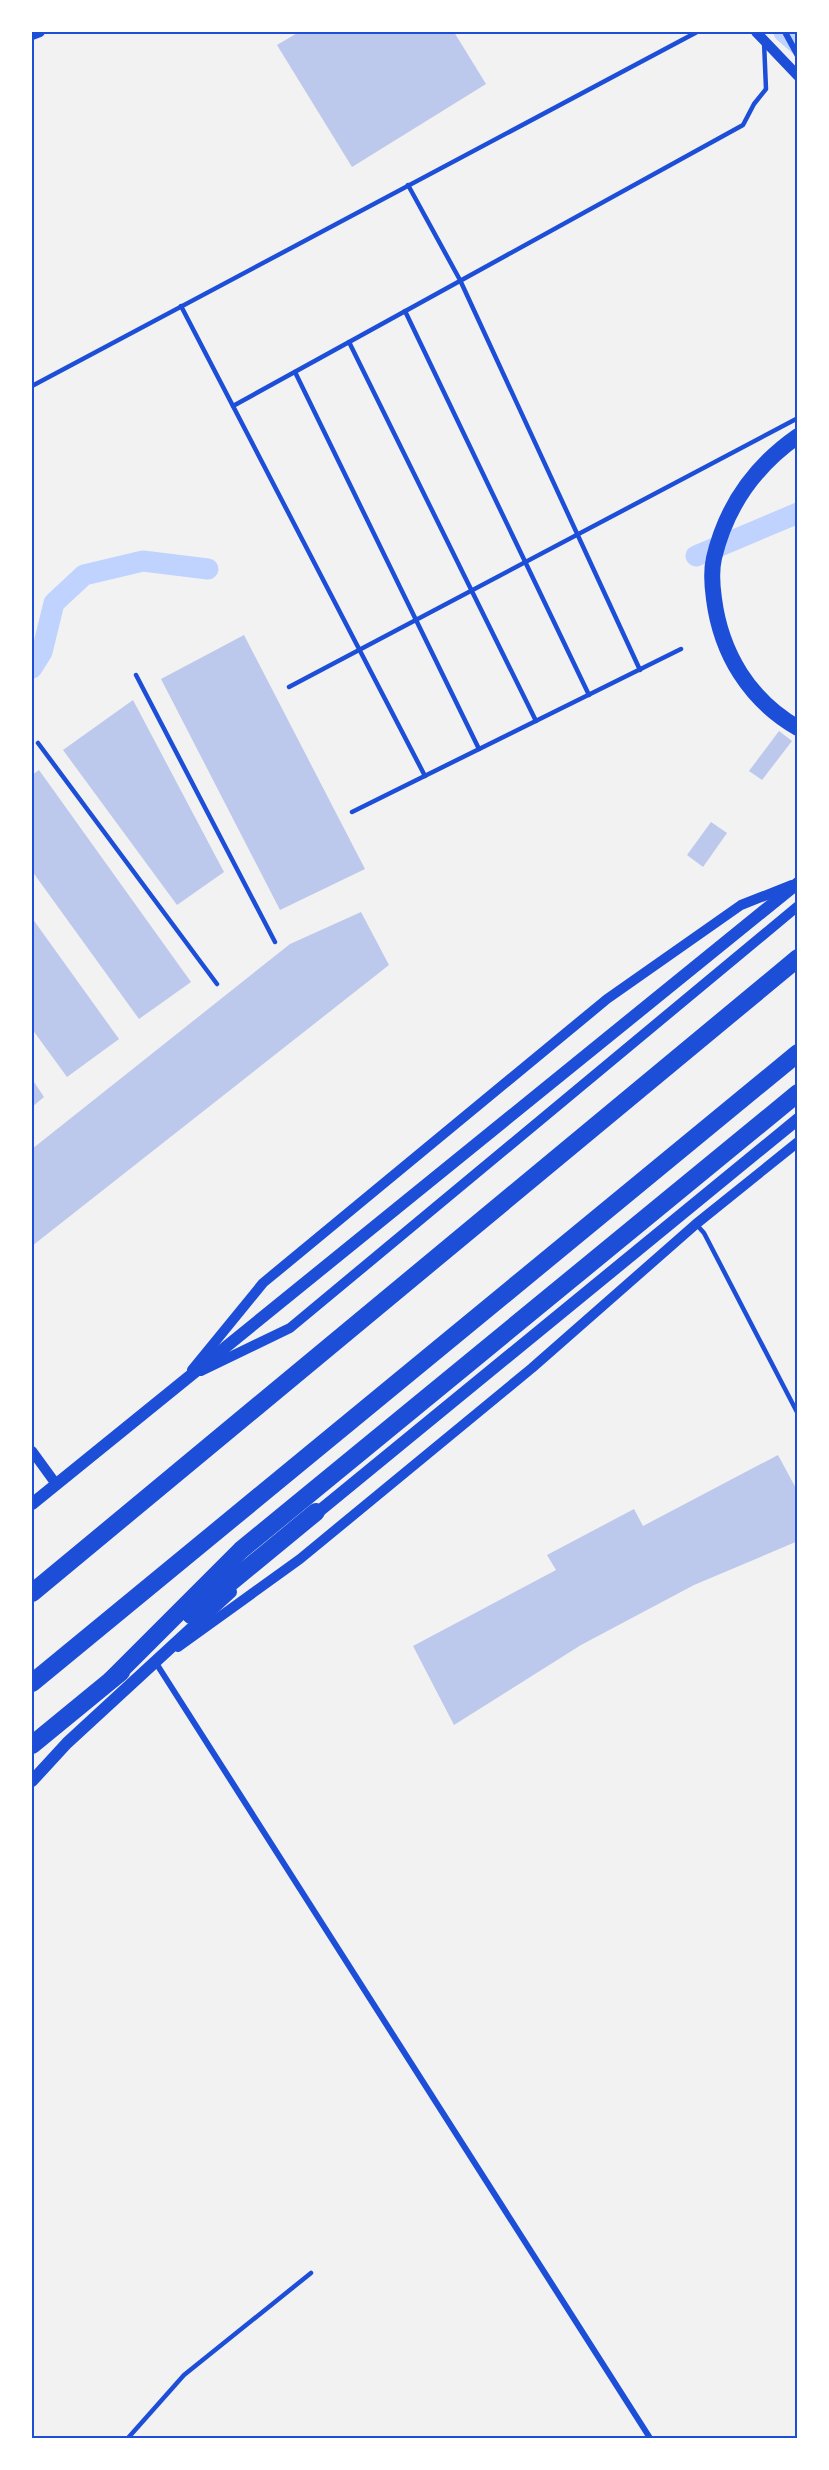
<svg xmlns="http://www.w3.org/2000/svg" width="829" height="2470" viewBox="0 0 829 2470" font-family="Arial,sans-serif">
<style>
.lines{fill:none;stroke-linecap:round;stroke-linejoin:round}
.canal{stroke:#bfd3fe;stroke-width:21}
.building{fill:#bdc9ec}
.service{stroke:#1d4ed8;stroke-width:4.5}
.minor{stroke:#1d4ed8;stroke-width:6}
.tertiary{stroke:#1d4ed8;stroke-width:10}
.secondary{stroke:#1d4ed8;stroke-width:12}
.trunk{stroke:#1d4ed8;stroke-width:16}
.motorway{stroke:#1d4ed8;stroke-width:18}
.neatline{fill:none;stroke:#1d4ed8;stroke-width:2}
</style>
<rect width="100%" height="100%" fill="#f2f2f2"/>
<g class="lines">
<g class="canal">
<path d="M 784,32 L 798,44"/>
<path d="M 696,556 L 798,513"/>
<path d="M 32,668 L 42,652 L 54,603 L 84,575 L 143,561 L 208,569"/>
</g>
</g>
<g class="building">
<path d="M 299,32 L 454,32 L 486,84 L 352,167 L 277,45 Z"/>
<path d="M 244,635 L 365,869 L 280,910 L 161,679 Z"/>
<path d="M 133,700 L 224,872 L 177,905 L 63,750 Z"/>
<path d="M 779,731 L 792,741 L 762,780 L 749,771 Z"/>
<path d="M 39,770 L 191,982 L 139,1019 L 32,871 L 32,775 Z"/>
<path d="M 711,822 L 727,833 L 703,867 L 687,855 Z"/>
<path d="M 361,912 L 389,965 L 32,1246 L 32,1149 L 290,944 Z"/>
<path d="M 32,918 L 119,1039 L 67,1077 L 32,1029 Z"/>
<path d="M 32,1079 L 44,1097 L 32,1107 Z"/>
<path d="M 778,1455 L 798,1492 L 798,1541 L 694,1585 L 581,1645 L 454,1725 L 413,1646 L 556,1570 L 547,1555 L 634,1509 L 643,1526 Z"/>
</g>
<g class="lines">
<g class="service">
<path d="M 408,185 L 460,280 L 640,670"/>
<path d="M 181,306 L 425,776"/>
<path d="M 405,311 L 589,695"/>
<path d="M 349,342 L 536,721"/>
<path d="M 295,372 L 479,749"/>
<path d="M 32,386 L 697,32"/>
<path d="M 233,406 L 743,125 L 754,104 L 766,89 L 764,42"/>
<path d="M 136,675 L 275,942"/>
<path d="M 289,687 L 798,418"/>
<path d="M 38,743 L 217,984"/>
<path d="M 352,812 L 681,649"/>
<path d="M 696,1224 L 704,1233 L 798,1414"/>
<path d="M 128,2438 L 184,2375 L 311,2273"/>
</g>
<g class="minor">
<path d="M 785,32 L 798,56"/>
<path d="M 156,1663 L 650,2438"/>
</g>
<g class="tertiary">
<path d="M 756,32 L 798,76"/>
<path d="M 32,35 L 40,32"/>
<path d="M 192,1370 L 263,1283 L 607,999 L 741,905 L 792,885"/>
<path d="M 201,1371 L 290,1328 L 798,906"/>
<path d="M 32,1451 L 56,1484"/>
<path d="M 178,1647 L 300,1559 L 532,1368 L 696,1224 L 798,1142"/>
</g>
<g class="secondary">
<path d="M 32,1504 L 798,883"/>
<path d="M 312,1517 L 798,1119"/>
<path d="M 32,1781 L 67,1743 L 231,1592"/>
</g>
<path class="trunk" d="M 798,436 C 755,466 726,507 714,558 C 711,571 712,585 714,599 C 721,653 749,700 798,728"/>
<g class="motorway">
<path d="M 32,1593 L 798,958"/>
<path d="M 191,1615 L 316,1512"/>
<path d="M 111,1680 L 241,1550 L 798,1093"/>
<path d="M 32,1683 L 798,1053"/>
<path d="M 32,1745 L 121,1672"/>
</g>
</g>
<rect width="829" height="2470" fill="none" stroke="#ffffff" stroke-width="66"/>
<rect x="33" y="33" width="763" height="2404" class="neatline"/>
</svg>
